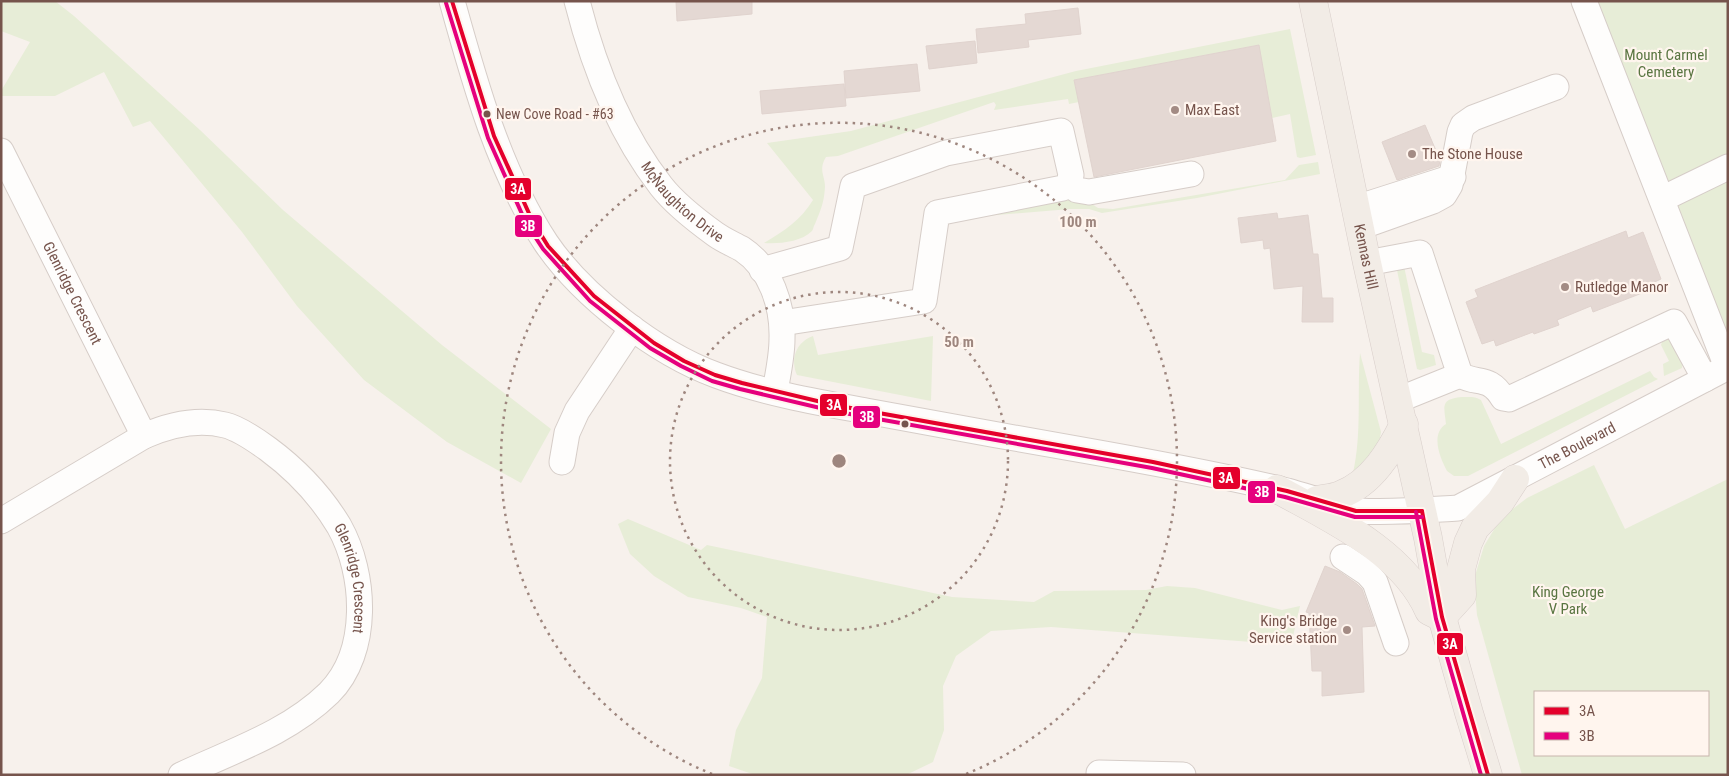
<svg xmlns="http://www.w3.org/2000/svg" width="1729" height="776" viewBox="0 0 1729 776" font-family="'Roboto Condensed',sans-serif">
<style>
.green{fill:#e7edd7;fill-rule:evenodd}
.building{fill:#e4d8d3;stroke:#e0d3ce}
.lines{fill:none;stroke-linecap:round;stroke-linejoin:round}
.minor-casing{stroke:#d6cdc8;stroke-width:27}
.major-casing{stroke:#d8ceca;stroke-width:29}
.minor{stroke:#fefdfc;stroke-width:25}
.major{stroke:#f2ece6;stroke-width:28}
.bus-1-casing{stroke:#fff5ee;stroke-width:8}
.bus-2-casing{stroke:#fff5ee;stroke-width:8}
.bus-1{stroke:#e4002b;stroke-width:4}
.bus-2{stroke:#e5007d;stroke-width:4}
.ring{fill:none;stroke:#9e867e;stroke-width:2.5;stroke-dasharray:2.5 5}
.poi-dot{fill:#a38b84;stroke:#fff5ee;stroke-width:2}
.bus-dot{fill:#76544c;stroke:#fff5ee;stroke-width:2}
.labels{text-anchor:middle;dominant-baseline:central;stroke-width:4.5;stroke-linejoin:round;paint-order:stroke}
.bus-label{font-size:14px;fill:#76544c;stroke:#fff5ee;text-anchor:start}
.park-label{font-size:15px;fill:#597541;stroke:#fff5ee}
.poi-label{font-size:15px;fill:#76544c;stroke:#fff5ee;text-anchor:start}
.street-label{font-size:15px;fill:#76544c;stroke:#fff5ee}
.centre{fill:#9e867e;stroke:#fff5ee;stroke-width:2.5}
.ring-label{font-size:15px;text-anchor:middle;font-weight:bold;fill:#9e867e;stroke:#fff5ee;stroke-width:4.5;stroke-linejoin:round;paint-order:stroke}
.line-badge{stroke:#fff5ee;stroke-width:2}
.badge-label{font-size:14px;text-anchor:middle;font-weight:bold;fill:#fff}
</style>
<rect width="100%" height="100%" fill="#f7f1ec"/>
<g class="green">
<path d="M 1,1 L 55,1 L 74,16 L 200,130 L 283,210 L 442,345 L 551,429 L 521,483 L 447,442 L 364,380 L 297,306 L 242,232 L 150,121 L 133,127 L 104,72 L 55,96 L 1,96 L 1,91 L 30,42 L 1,31 Z"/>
<path d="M 1573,1 L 1728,1 L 1728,346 Z"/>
<path d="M 1290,29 L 1316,155 L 1300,158 L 1297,157 L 1290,114 L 1272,118 L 1258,45 L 1074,80 L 1079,102 L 1069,104 L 1068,99 L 994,110 L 996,105 L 994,102 L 838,156 L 826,157 C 818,170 825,175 825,187 C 824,203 821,209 815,224 C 813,227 814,228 812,231 C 801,242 779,244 764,243 C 784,231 801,220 813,200 L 767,143 L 851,131 L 1076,71 Z"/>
<path d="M 1318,162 L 1320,174 L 1197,198 L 1102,213 L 1089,209 L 1070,209 L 949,219 L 1081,198 L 1086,200 L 1098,208 L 1113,209 L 1285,180 L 1299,165 Z"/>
<path d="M 1404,266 L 1422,352 L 1434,355 L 1436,365 L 1420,370 L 1417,369 L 1397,270 Z"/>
<path d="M 813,336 L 818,355 L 933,336 L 931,401 L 797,375 C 790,359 796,342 813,336 Z"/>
<path d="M 1669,339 C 1677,343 1684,359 1682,368 L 1664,376 L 1663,364 L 1669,361 L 1661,345 L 1662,342 Z"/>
<path d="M 1360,353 L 1381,432 L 1378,448 L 1366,463 L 1353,473 C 1362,434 1357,392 1360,353 Z"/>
<path d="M 1650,371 L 1654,377 L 1658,379 L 1468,476 L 1454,476 L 1447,471 C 1440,458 1430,434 1446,424 C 1444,406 1440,399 1462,397 C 1469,397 1475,396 1481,400 L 1501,444 Z"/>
<path d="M 1594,465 L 1625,529 L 1728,479 L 1728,775 L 1522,775 L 1477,615 L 1474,579 L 1484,546 L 1501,518 L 1527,498 ZM 1535,692 L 1708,692 L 1708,755 L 1535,755 Z"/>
<path d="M 628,519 L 701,550 L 707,545 L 952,597 L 1034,602 L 1054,591 L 1146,590 L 1167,586 L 1195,588 L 1282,610 L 1300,606 L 1291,645 L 1051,627 L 991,631 L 956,656 L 943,686 L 944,730 L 933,762 L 906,775 L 755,775 L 729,766 L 736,730 L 762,678 L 767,617 L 741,608 L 688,597 L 654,576 L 630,554 L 618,524 Z"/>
</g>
<g class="building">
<path d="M 676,1 L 752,1 L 752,14 L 677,21 Z"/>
<path d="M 1078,8 L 1081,34 L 1028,40 L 1029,47 L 978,53 L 976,29 L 1026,24 L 1025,14 Z"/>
<path d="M 975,41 L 977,63 L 929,69 L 926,46 Z"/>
<path d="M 1259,45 L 1276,141 L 1094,177 L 1074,80 Z"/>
<path d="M 917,64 L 920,91 L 846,98 L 844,71 Z"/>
<path d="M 844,84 L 846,106 L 762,114 L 760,91 Z"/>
<path d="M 1425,125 L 1440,160 L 1439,166 L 1397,180 L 1382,142 Z"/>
<path d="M 1277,213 L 1278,219 L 1308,215 L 1313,254 L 1318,254 L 1322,298 L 1333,298 L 1333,322 L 1302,322 L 1303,286 L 1274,289 L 1270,248 L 1264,249 L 1263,240 L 1241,243 L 1238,218 Z"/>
<path d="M 1626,231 L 1628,238 L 1643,232 L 1661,279 L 1648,285 L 1650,290 L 1593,312 L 1591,306 L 1557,320 L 1559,325 L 1534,334 L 1533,332 L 1496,346 L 1494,340 L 1482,344 L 1466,302 L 1478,297 L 1475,290 Z"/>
<path d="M 1325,566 L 1340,572 L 1357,584 L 1362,589 L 1375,626 L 1362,627 L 1364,692 L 1322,696 L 1322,671 L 1312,671 L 1309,613 L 1306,612 Z"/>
</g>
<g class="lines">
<defs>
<g id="minor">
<path id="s1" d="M 452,1 C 475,84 499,171 546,243 C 582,296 656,353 716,375 C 764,393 816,402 866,411 C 946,426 1025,440 1105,454 C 1166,465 1227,476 1287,491 C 1303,496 1319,500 1335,505 C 1343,507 1351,510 1359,511 C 1392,513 1425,510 1458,508 L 1728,367"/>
<path id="s2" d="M 577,1 C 594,68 619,132 661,186 C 675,204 697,221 715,234 C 723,240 733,244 742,249 C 771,268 783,306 782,339 C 782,356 778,374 775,391"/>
<path d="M 1584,1 L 1727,367"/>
<path id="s3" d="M 1,151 L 144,436"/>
<path d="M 1069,183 L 1077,190 L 1089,192 L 1191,174"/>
<path d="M 1662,199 L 1728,167"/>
<path d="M 1356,208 L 1453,177"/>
<path d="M 1360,227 L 1433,201 L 1444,195 L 1450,185 L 1460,132 L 1463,125 L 1473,118 L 1556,87"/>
<path d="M 1367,263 L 1420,253 L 1460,375 C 1478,385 1489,375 1503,398 L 1509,399 L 1674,322 L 1705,379"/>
<path d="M 762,270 L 840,248 L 853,186 L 946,153 L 1061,131 L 1071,175 L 1069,183 L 1063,188 L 937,213 L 924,301 L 782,323"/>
<path d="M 1398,400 L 1460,375"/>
<path d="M 562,462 L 567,433 L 577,411 L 632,328"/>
<path id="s4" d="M 1,521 L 144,436 C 169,425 197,418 225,425 C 238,428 257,441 268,449 C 295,469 321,496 339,526 C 366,574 370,652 329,693 C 288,733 232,751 181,775"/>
<path d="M 1343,557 L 1367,573 L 1375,582 L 1396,643"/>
<path d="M 1099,773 L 1183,775"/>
</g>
<g id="major">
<path id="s5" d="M 1313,1 L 1367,263 L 1428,538 L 1442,617 L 1469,713 L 1488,775"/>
<path d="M 1277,489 C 1331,519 1403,551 1429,611 L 1441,617"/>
<path d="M 1317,500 C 1325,498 1333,498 1340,495 C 1372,483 1390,452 1404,424"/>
<path d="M 1442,617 L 1462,595 L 1461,569 L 1468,543 L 1475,528 L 1500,502 L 1515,479"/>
</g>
</defs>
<use href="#minor" class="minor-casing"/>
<use href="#major" class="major-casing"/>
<use href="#minor" class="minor"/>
<use href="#major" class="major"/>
<defs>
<g id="bus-1">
<path d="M 452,1 L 494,136 L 532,220 L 548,246 L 594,296 L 654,343 L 684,361 L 715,375 L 742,383 L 834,405 L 1153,462 L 1287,491 L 1356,511 L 1422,511"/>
<path d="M 1422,511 L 1442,617 L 1488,775"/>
</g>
<g id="bus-2">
<path d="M 446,3 L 488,138 L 526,223 L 543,249 L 590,301 L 650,348 L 681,366 L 712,381 L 740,389 L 833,411 L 1152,468 L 1285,497 L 1355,517 L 1422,517"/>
<path d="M 1416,512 L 1436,619 L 1481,775"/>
</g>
</defs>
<use href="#bus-1" class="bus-1-casing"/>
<use href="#bus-2" class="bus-2-casing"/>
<use href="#bus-1" class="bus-1"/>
<use href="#bus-2" class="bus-2"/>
</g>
<g class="ring">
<circle cx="839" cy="461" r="169"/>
<path d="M712 774A338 338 0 1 1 966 774"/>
</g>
<g class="poi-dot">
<circle cx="1175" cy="110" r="5"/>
<circle cx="1412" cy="154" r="5"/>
<circle cx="1565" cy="287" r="5"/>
<circle cx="1347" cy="630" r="5"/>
</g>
<g class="bus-dot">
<circle cx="487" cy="114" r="4.5"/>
<circle cx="905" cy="424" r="4.5"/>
</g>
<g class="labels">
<g class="bus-label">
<text x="496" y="114">New Cove Road - #63</text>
</g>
<g class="park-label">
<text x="1666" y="55">Mount Carmel<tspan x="1666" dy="17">Cemetery</tspan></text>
<text x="1568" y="592">King George<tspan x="1568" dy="17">V Park</tspan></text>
</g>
<g class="poi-label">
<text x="1185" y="110">Max East</text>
<text x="1422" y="154">The Stone House</text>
<text x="1575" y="287">Rutledge Manor</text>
<text x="1337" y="621" text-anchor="end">King's Bridge<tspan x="1337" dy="17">Service station</tspan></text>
</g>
<g class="street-label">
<text stroke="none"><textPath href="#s2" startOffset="231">McNaughton Drive</textPath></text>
<text stroke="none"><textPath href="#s5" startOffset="261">Kennas Hill</textPath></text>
<text stroke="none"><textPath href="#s3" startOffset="159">Glenridge Crescent</textPath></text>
<text stroke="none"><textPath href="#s1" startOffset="1370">The Boulevard</textPath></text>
<text stroke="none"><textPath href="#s4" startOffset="459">Glenridge Crescent</textPath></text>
</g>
</g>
<circle cx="839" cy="461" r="8" class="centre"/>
<g class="ring-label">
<text x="1078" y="227">100 m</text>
<text x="959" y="347">50 m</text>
</g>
<g class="line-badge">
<rect x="504" y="177" width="28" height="24" rx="5" fill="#e4002b"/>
<rect x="514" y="214" width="29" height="24" rx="5" fill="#e5007d"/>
<rect x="819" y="393" width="29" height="24" rx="5" fill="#e4002b"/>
<rect x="852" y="405" width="29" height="24" rx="5" fill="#e5007d"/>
<rect x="1212" y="466" width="29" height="24" rx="5" fill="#e4002b"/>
<rect x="1247" y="480" width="29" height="24" rx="5" fill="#e5007d"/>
<rect x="1436" y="632" width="28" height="24" rx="5" fill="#e4002b"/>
</g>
<g class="badge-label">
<text x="518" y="194">3A</text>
<text x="528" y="231">3B</text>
<text x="834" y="410">3A</text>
<text x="867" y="422">3B</text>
<text x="1226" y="483">3A</text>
<text x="1262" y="497">3B</text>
<text x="1450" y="649">3A</text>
</g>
<rect width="1729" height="776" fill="none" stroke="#76544c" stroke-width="5"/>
<rect x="1534" y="691" width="175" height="65" fill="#fff5ee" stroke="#c8b5ad"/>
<rect x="1544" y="707" width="25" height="8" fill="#e4002b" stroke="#c8b5ad"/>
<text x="1579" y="716" font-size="15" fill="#76544c">3A</text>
<rect x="1544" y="732" width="25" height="8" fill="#e5007d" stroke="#c8b5ad"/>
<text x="1579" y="741" font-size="15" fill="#76544c">3B</text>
</svg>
